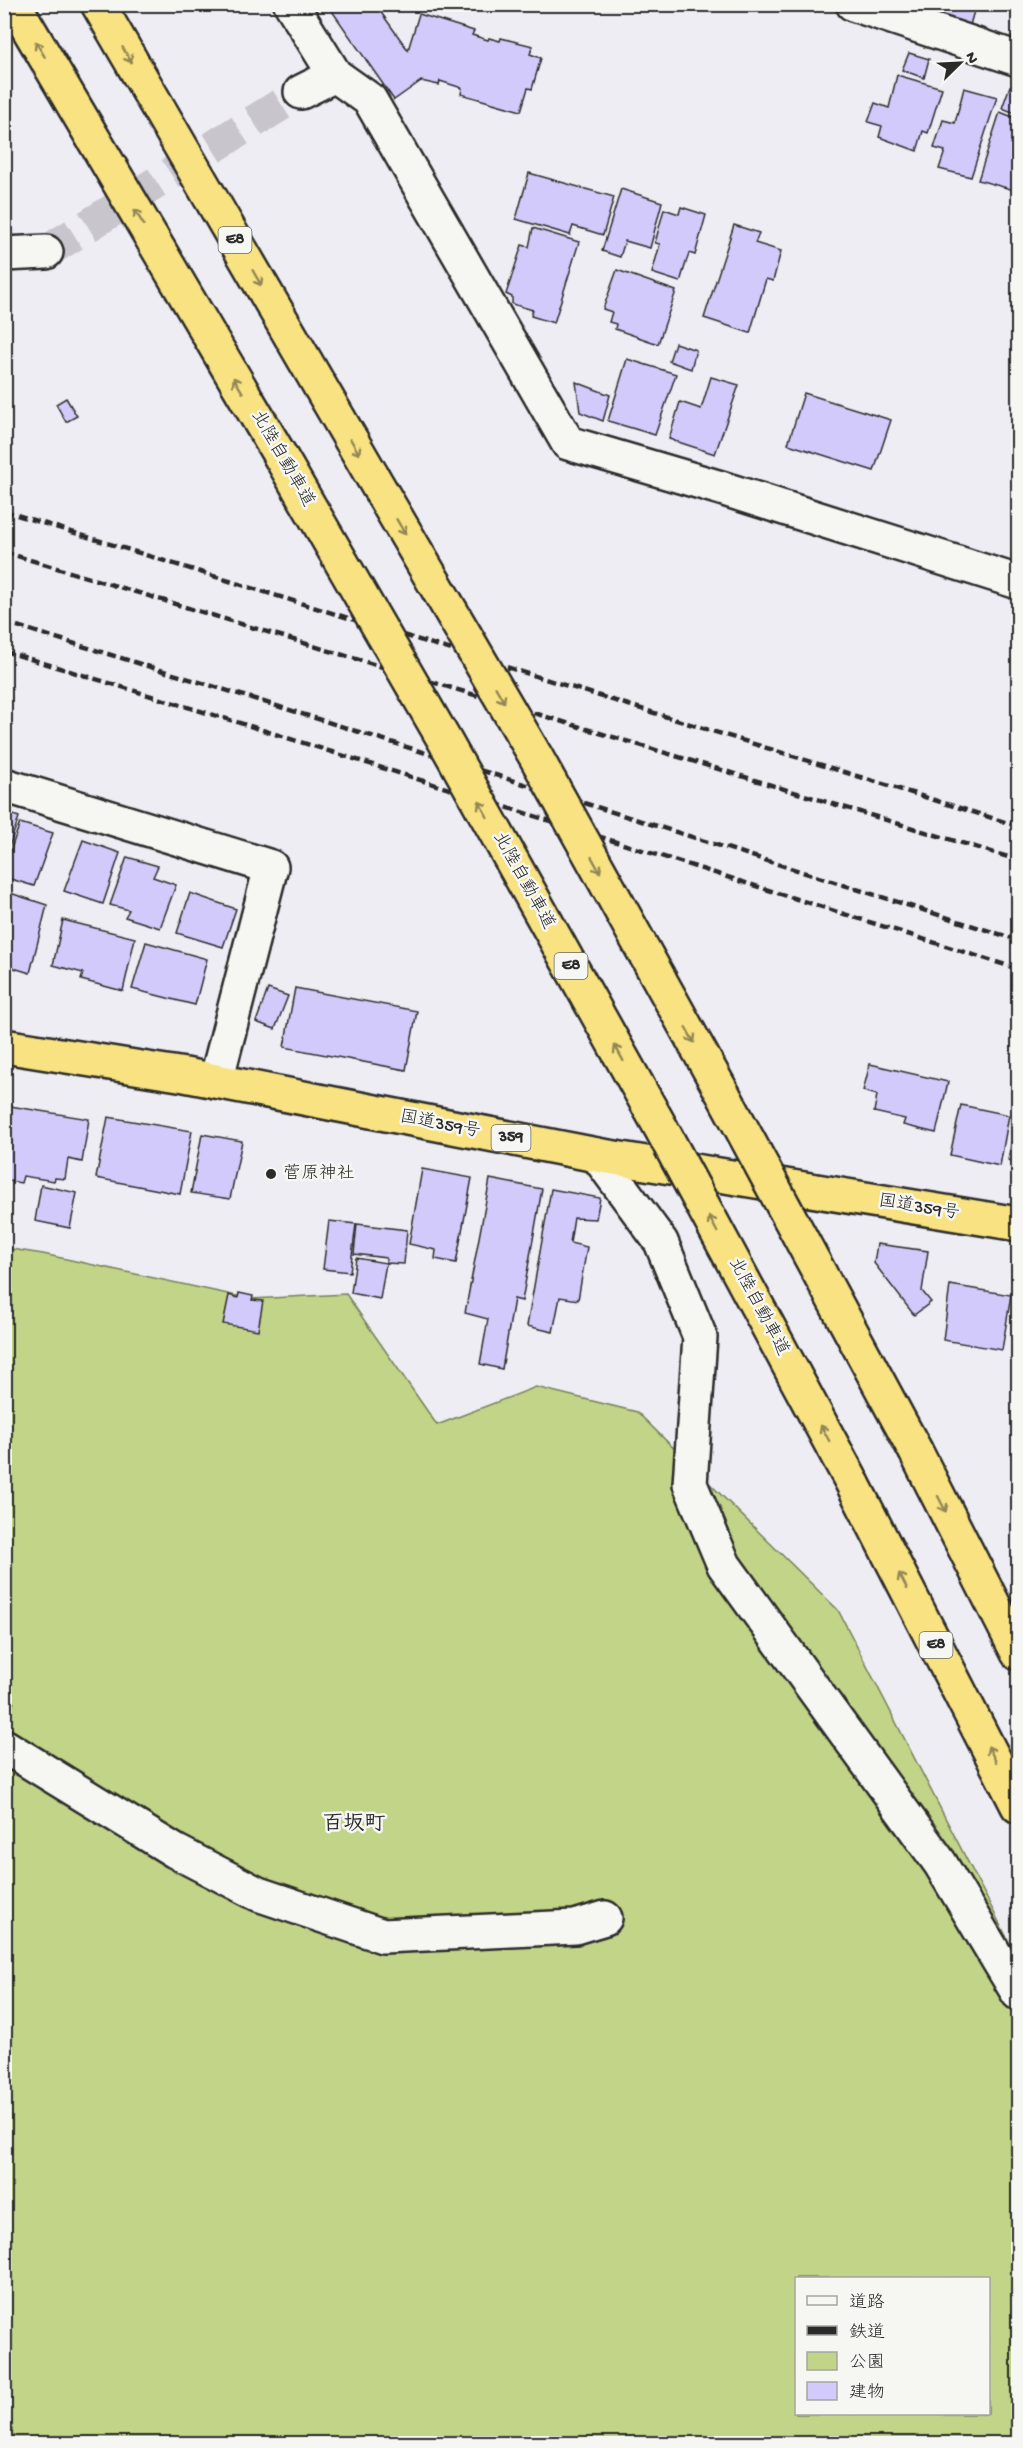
<svg xmlns="http://www.w3.org/2000/svg" width="1023" height="2448" viewBox="0 0 1023 2448" font-family="'Gochi Hand','Klee One',sans-serif">
<style>
.green{fill:#c2d488;stroke:#76805a;stroke-width:1.5;fill-rule:evenodd}
.building{fill:#d3cafc;stroke:#2b2b2b;stroke-width:1.5}
.lines{fill:none;stroke-linecap:round;stroke-linejoin:round}
.street-tunnel{stroke:#c8c6cc;stroke-width:33;stroke-dasharray:33 16;stroke-linecap:butt}
.street-casing{stroke:#2b2b2b;stroke-width:38}
.highway-casing{stroke:#2b2b2b;stroke-width:38}
.street{stroke:#f6f6f2;stroke-width:33}
.highway{stroke:#f8e281;stroke-width:33}
.rail{stroke:#2b2b2b;stroke-width:4.5;stroke-dasharray:9 4.5;stroke-linecap:butt}
.highway-bridge-casing{stroke:#2b2b2b;stroke-width:38;stroke-linecap:butt}
.highway-bridge{stroke:#f8e281;stroke-width:33}
.oneway{stroke:#928656}
.poi-dot{fill:#2b2b2b;stroke:#f6f6f2;stroke-width:2}
.labels{text-anchor:middle;dominant-baseline:central;stroke-width:5;stroke-linejoin:round;paint-order:stroke}
.shield{fill:#f6f6f2;stroke:#686867;stroke-width:1.5}
.shield-label{font-size:16px;font-weight:bold;fill:#2b2b2b}
.street-label{font-size:18px;fill:#2b2b2b;stroke:#f6f6f2}
.poi-label{font-size:18px;fill:#2b2b2b;stroke:#f6f6f2;text-anchor:start}
.quarter-label{font-size:21px;font-weight:bold;fill:#2b2b2b;stroke:#f6f6f2}
</style>
<rect width="100%" height="100%" fill="#efedf4"/>
<filter id="ink" filterUnits="userSpaceOnUse"><feTurbulence type="fractalNoise" baseFrequency=".0167" numOctaves="2"/><feDisplacementMap in="SourceGraphic" scale="12" xChannelSelector="R" yChannelSelector="G"/><feConvolveMatrix kernelMatrix="1 2 1 2 8 2 1 2 1" color-interpolation-filters="sRGB"/></filter>
<g filter="url(#ink)">
<path class="green" d="M 5,1248 L 43,1254 L 251,1299 L 346,1294 L 437,1425 L 536,1387 L 637,1412 L 838,1610 L 1018,1959 L 1018,2443 L 5,2443 L 4,1718 L 14,1703 L 4,1699 ZM 796,2278 L 988,2278 L 988,2414 L 796,2414 Z"/>
<g class="building">
<path d="M 341,4 L 375,4 L 408,50 L 419,14 L 474,31 L 472,35 L 488,40 L 489,38 L 500,41 L 501,38 L 533,46 L 530,54 L 541,58 L 532,89 L 528,88 L 521,111 L 461,94 L 462,88 L 440,81 L 439,85 L 421,81 L 394,100 L 332,11 Z"/>
<path d="M 941,4 L 976,4 L 970,25 L 938,15 Z"/>
<path d="M 909,53 L 929,59 L 924,78 L 902,70 Z"/>
<path d="M 897,75 L 942,88 L 928,133 L 923,131 L 917,151 L 879,137 L 882,126 L 868,122 L 875,103 L 889,108 Z"/>
<path d="M 1010,86 L 1018,89 L 1018,114 L 1002,108 Z"/>
<path d="M 964,88 L 997,97 L 971,177 L 939,169 L 945,151 L 934,148 L 943,120 L 955,123 Z"/>
<path d="M 1000,112 L 1018,119 L 1018,191 L 978,180 Z"/>
<path d="M 529,173 L 614,197 L 603,235 L 573,226 L 570,235 L 516,219 Z"/>
<path d="M 621,189 L 662,202 L 650,248 L 625,241 L 620,257 L 602,251 Z"/>
<path d="M 681,207 L 706,215 L 695,255 L 689,253 L 680,282 L 652,273 L 660,244 L 655,243 L 664,209 L 679,214 Z"/>
<path d="M 734,225 L 759,233 L 755,243 L 781,251 L 773,281 L 766,279 L 750,333 L 704,318 Z"/>
<path d="M 533,228 L 579,242 L 554,323 L 531,316 L 533,310 L 512,304 L 512,297 L 506,294 L 522,245 L 529,247 Z"/>
<path d="M 617,270 L 676,291 L 658,344 L 615,329 L 616,324 L 609,322 L 612,312 L 603,309 Z"/>
<path d="M 675,343 L 696,350 L 691,369 L 669,361 Z"/>
<path d="M 627,359 L 676,374 L 655,435 L 608,421 Z"/>
<path d="M 711,377 L 739,385 L 715,454 L 669,439 L 680,402 L 701,409 Z"/>
<path d="M 576,382 L 610,395 L 603,421 L 580,412 Z"/>
<path d="M 804,393 L 891,420 L 874,471 L 788,444 Z"/>
<path d="M 66,398 L 77,416 L 66,422 L 56,404 Z"/>
<path d="M 4,812 L 19,817 L 9,847 L 4,846 Z"/>
<path d="M 20,823 L 53,833 L 34,886 L 4,877 L 4,869 Z"/>
<path d="M 83,840 L 120,853 L 103,904 L 64,891 Z"/>
<path d="M 127,857 L 158,866 L 153,877 L 176,885 L 160,928 L 125,917 L 129,910 L 110,905 Z"/>
<path d="M 4,891 L 47,905 L 30,973 L 4,965 Z"/>
<path d="M 190,893 L 236,909 L 223,947 L 177,933 Z"/>
<path d="M 63,920 L 135,938 L 123,991 L 81,980 L 83,973 L 53,965 Z"/>
<path d="M 146,942 L 207,959 L 195,1005 L 132,989 Z"/>
<path d="M 295,988 L 417,1011 L 406,1070 L 284,1047 Z"/>
<path d="M 268,989 L 288,996 L 275,1029 L 256,1022 Z"/>
<path d="M 870,1064 L 948,1082 L 936,1133 L 903,1125 L 905,1119 L 874,1112 L 877,1095 L 863,1091 Z"/>
<path d="M 4,1105 L 89,1119 L 82,1162 L 68,1159 L 65,1179 L 55,1178 L 54,1181 L 23,1176 L 21,1183 L 4,1180 Z"/>
<path d="M 961,1105 L 1009,1115 L 1000,1166 L 950,1155 Z"/>
<path d="M 108,1117 L 192,1131 L 180,1194 L 96,1178 Z"/>
<path d="M 1016,1119 L 1018,1119 L 1018,1162 L 1008,1160 Z"/>
<path d="M 202,1134 L 242,1141 L 230,1199 L 191,1193 Z"/>
<path d="M 422,1169 L 472,1178 L 456,1263 L 435,1259 L 436,1250 L 409,1244 Z"/>
<path d="M 490,1179 L 542,1189 L 522,1301 L 514,1299 L 502,1369 L 480,1364 L 488,1319 L 465,1313 Z"/>
<path d="M 41,1185 L 77,1193 L 70,1228 L 35,1221 Z"/>
<path d="M 551,1189 L 600,1198 L 596,1219 L 574,1218 L 570,1243 L 587,1247 L 578,1300 L 560,1297 L 553,1332 L 527,1326 Z"/>
<path d="M 329,1221 L 356,1224 L 350,1272 L 323,1269 Z"/>
<path d="M 357,1224 L 407,1230 L 404,1264 L 386,1263 L 386,1258 L 354,1254 Z"/>
<path d="M 877,1244 L 928,1251 L 922,1291 L 931,1302 L 914,1315 L 874,1263 Z"/>
<path d="M 356,1258 L 386,1263 L 380,1299 L 351,1293 Z"/>
<path d="M 950,1285 L 1011,1295 L 1002,1350 L 943,1340 Z"/>
<path d="M 239,1293 L 253,1296 L 252,1300 L 263,1301 L 258,1330 L 223,1324 L 229,1295 L 238,1298 Z"/>
</g>
<g class="lines">
<path class="street-tunnel" d="M 46,252 L 301,92"/>
<defs>
<g id="street">
<path d="M 291,4 L 335,75 L 370,100 L 568,443 L 721,488 L 1018,582"/>
<path d="M 853,4 L 1018,59"/>
<path d="M 301,92 L 335,75"/>
<path d="M 4,254 L 46,252"/>
<path d="M 4,785 L 271,867 L 216,1081"/>
<path d="M 597,1155 L 661,1242 L 700,1337 L 690,1484 L 724,1565 L 940,1863 L 1018,1993"/>
<path d="M 4,1746 L 175,1851 L 258,1894 L 383,1936 L 575,1927 L 605,1918"/>
</g>
<g id="highway">
<path d="M 14,4 L 279,454"/>
<path d="M 98,4 L 372,476"/>
<path d="M 4,1046 L 185,1075 L 597,1155 L 1018,1224"/>
<path d="M 916,1452 L 1018,1653"/>
<path d="M 853,1484 L 1018,1806"/>
</g>
</defs>
<use href="#street" class="street-casing"/>
<use href="#highway" class="highway-casing"/>
<use href="#street" class="street"/>
<use href="#highway" class="highway"/>
<g class="rail">
<path d="M 4,511 L 1018,826"/>
<path d="M 4,552 L 1018,860"/>
<path d="M 4,622 L 261,701 L 1018,940"/>
<path d="M 4,651 L 253,727 L 1018,969"/>
</g>
<defs>
<g id="highway-bridge">
<path d="M 279,454 L 446,743 L 661,1128 L 853,1484"/>
<path d="M 372,476 L 536,757 L 723,1094 L 916,1452"/>
</g>
</defs>
<use href="#highway-bridge" class="highway-bridge-casing"/>
<use href="#highway-bridge" class="highway-bridge"/>
</g>
<defs><path id="oneway-shaft" d="M-6 0H5M1.5-3L5.5 0L1.5 3" fill="none" stroke-width="1.6" stroke-linecap="round" stroke-linejoin="round" transform="scale(1.5)"/></defs>
<g class="oneway">
<use href="#oneway-shaft" transform="translate(40 49) rotate(-121)"/>
<use href="#oneway-shaft" transform="translate(127 55) rotate(60)"/>
<use href="#oneway-shaft" transform="translate(139 217) rotate(-121)"/>
<use href="#oneway-shaft" transform="translate(257 278) rotate(60)"/>
<use href="#oneway-shaft" transform="translate(238 385) rotate(-121)"/>
<use href="#oneway-shaft" transform="translate(355 447) rotate(60)"/>
<use href="#oneway-shaft" transform="translate(401 527) rotate(60)"/>
<use href="#oneway-shaft" transform="translate(500 695) rotate(60)"/>
<use href="#oneway-shaft" transform="translate(483 809) rotate(-119)"/>
<use href="#oneway-shaft" transform="translate(596 865) rotate(61)"/>
<use href="#oneway-shaft" transform="translate(690 1035) rotate(61)"/>
<use href="#oneway-shaft" transform="translate(619 1053) rotate(-119)"/>
<use href="#oneway-shaft" transform="translate(713 1224) rotate(-118)"/>
<use href="#oneway-shaft" transform="translate(825 1433) rotate(-118)"/>
<use href="#oneway-shaft" transform="translate(942 1504) rotate(63)"/>
<use href="#oneway-shaft" transform="translate(903 1581) rotate(-117)"/>
<use href="#oneway-shaft" transform="translate(992 1754) rotate(-117)"/>
</g>
</g>
<circle class="poi-dot" cx="271" cy="1174" r="6"/>
<g class="labels">
<g class="shield">
<rect x="218.5" y="227" width="33" height="26" rx="4.5"/>
<rect x="554.5" y="953" width="33" height="26" rx="4.5"/>
<rect x="491.5" y="1125" width="39" height="26" rx="4.5"/>
<rect x="919.5" y="1632" width="33" height="26" rx="4.5"/>
</g>
<g class="shield-label">
<text x="235" y="240">E8</text>
<text x="571" y="966">E8</text>
<text x="511" y="1138">359</text>
<text x="936" y="1645">E8</text>
</g>
<g class="street-label">
<text transform="translate(282 459) rotate(60)">北陸自動車道</text>
<text transform="translate(523 881) rotate(61)">北陸自動車道</text>
<text transform="translate(440 1125) rotate(11)">国道359号</text>
<text transform="translate(919 1208) rotate(9)">国道359号</text>
<text transform="translate(758 1307) rotate(62)">北陸自動車道</text>
</g>
<g class="poi-label">
<text x="283" y="1174">菅原神社</text>
</g>
<g class="quarter-label">
<text x="354" y="1825">百坂町</text>
</g>
</g>
<rect width="1023" height="2448" fill="none" stroke="#f6f6f2" stroke-width="24"/>
<rect x="12" y="12" width="999" height="2424" fill="none" stroke="#2b2b2b" stroke-width="2" filter="url(#ink)"/>
<rect x="795" y="2277" width="195" height="138" fill="#f6f6f2" stroke="#a5a5a2" stroke-width="1.5"/>
<rect x="807" y="2296" width="30" height="9" fill="#f6f6f2" stroke="#a5a5a2" stroke-width="1.5"/>
<text x="849" y="2307" font-size="18" fill="#2b2b2b">道路</text>
<rect x="807" y="2326" width="30" height="9" fill="#2b2b2b" stroke="#a5a5a2" stroke-width="1.5"/>
<text x="849" y="2337" font-size="18" fill="#2b2b2b">鉄道</text>
<rect x="807" y="2352" width="30" height="18" fill="#c2d488" stroke="#a5a5a2" stroke-width="1.5"/>
<text x="849" y="2367" font-size="18" fill="#2b2b2b">公園</text>
<rect x="807" y="2382" width="30" height="18" fill="#d3cafc" stroke="#a5a5a2" stroke-width="1.5"/>
<text x="849" y="2397" font-size="18" fill="#2b2b2b">建物</text>
<g transform="translate(960 63) rotate(66)" stroke="#f6f6f2" stroke-width="4.5" paint-order="stroke">
<path d="M0-4.5L10 22L0 15L-10 22Z" fill="#2b2b2b"/>
<text y="-9" font-size="16" font-weight="bold" text-anchor="middle" fill="#2b2b2b">N</text>
</g>
</svg>
